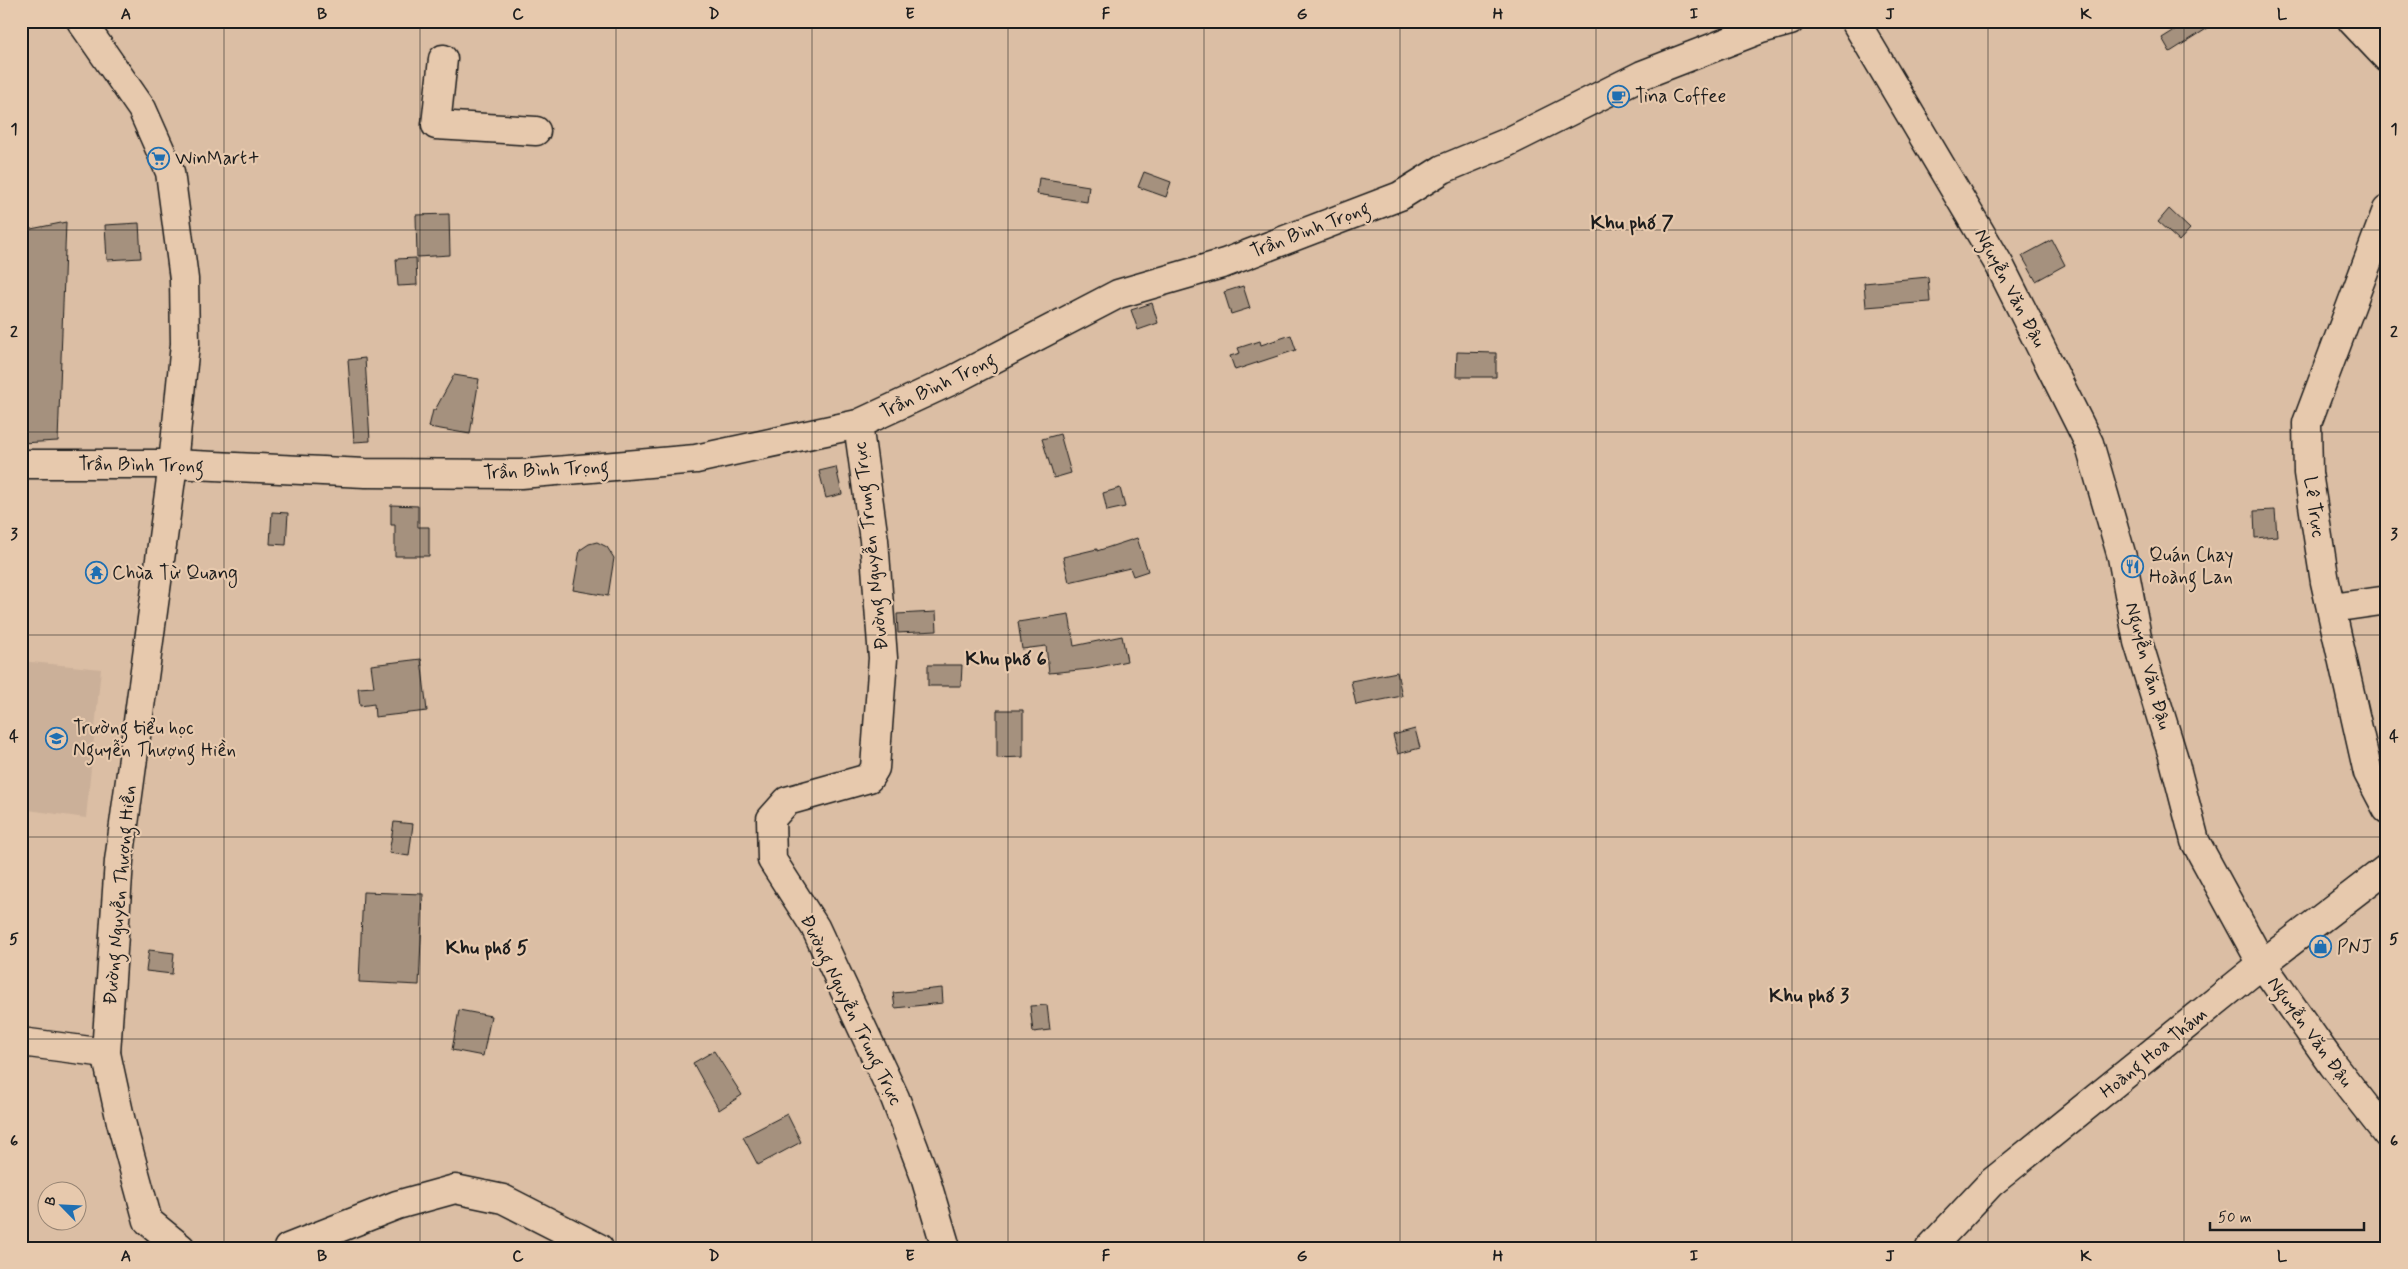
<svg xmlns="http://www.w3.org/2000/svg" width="2408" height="1269" viewBox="0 0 2408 1269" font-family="Mynerve,sans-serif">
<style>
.built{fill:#cbb099}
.building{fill:#a5917e;stroke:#1c1c1c}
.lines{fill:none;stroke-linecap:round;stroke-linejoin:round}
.minor-casing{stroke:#1c1c1c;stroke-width:31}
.minor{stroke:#e7c9ad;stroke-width:28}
.grid{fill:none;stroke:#1c1c1c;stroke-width:1;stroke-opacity:0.55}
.labels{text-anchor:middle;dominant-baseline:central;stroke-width:4.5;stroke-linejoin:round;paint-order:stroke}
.poi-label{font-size:19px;fill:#1c1c1c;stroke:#e7c9ad;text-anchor:start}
.street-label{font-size:19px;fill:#1c1c1c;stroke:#e7c9ad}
.neighbourhood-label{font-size:20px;font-weight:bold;fill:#1c1c1c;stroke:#e7c9ad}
.neatline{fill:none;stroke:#1c1c1c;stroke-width:2}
.grid-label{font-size:16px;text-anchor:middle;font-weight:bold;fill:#1c1c1c}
</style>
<rect width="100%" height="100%" fill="#dbbea4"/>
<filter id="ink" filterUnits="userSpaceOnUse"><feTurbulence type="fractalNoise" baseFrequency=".02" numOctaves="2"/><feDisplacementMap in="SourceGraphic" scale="10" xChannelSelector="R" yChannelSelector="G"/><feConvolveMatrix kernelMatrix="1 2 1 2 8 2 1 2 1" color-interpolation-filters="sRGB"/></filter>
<g filter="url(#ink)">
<path class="built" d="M 21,661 L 101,669 L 86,818 L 21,809 Z"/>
<g class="building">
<path d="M 2189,21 L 2219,21 L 2170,52 L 2162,38 Z"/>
<path d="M 1144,172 L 1171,182 L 1166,197 L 1138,187 Z"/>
<path d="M 1039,178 L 1089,186 L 1087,202 L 1037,194 Z"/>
<path d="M 2169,209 L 2190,229 L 2179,241 L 2158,222 Z"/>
<path d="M 449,214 L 450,255 L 417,257 L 416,215 Z"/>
<path d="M 66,222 L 58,441 L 21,443 L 21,231 Z"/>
<path d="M 139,223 L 141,258 L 107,260 L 105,225 Z"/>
<path d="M 2052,240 L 2065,265 L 2036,281 L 2022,256 Z"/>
<path d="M 416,258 L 417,285 L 398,286 L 396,259 Z"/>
<path d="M 1928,277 L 1930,302 L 1866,307 L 1864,283 Z"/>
<path d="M 1243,286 L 1250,308 L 1231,314 L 1224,292 Z"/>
<path d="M 1152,303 L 1158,323 L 1138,330 L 1131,310 Z"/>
<path d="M 1291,335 L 1296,350 L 1235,370 L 1230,356 L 1240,353 L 1238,348 L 1260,341 L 1261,345 Z"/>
<path d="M 1457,352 L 1496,353 L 1496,377 L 1456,377 Z"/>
<path d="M 365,358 L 370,441 L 354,442 L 348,360 Z"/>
<path d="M 454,375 L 479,379 L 470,434 L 429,427 L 433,410 L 435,410 Z"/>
<path d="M 1060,434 L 1071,473 L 1054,478 L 1042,439 Z"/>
<path d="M 836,467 L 842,494 L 826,498 L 819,471 Z"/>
<path d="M 1120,488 L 1125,507 L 1107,511 L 1103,493 Z"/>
<path d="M 391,505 L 418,506 L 418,527 L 429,527 L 429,556 L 395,556 L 395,525 L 391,525 Z"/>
<path d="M 2275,510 L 2277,536 L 2255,538 L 2254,511 Z"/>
<path d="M 272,512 L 288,513 L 286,545 L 270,544 Z"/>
<path d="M 1137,538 L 1148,571 L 1133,576 L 1130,568 L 1069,582 L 1063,557 L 1097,549 L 1097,551 Z"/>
<path d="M 597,542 L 607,547 L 614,558 L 608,596 L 573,590 L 580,550 L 589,544 Z"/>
<path d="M 936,612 L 937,631 L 898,633 L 897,614 Z"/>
<path d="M 1069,614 L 1074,646 L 1122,636 L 1127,661 L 1090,669 L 1049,673 L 1046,646 L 1022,649 L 1018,622 Z"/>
<path d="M 421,659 L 427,711 L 375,717 L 374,704 L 360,706 L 358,688 L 374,687 L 371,665 Z"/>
<path d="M 928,665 L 962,665 L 961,686 L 928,686 Z"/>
<path d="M 1397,672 L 1402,696 L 1356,705 L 1351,681 Z"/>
<path d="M 997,710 L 1023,710 L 1023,757 L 997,758 Z"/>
<path d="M 1415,729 L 1420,748 L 1398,754 L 1393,735 Z"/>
<path d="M 394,822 L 413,824 L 409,856 L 389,853 Z"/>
<path d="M 363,892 L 423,894 L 419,985 L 359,982 Z"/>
<path d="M 149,950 L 174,953 L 172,974 L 146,971 Z"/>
<path d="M 942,988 L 943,1003 L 895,1008 L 893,993 Z"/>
<path d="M 1047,1005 L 1050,1030 L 1033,1032 L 1030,1006 Z"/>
<path d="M 459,1010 L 491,1016 L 483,1056 L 452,1050 Z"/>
<path d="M 714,1051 L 742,1095 L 719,1110 L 693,1063 Z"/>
<path d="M 787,1114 L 801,1142 L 758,1165 L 743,1137 Z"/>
</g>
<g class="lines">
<defs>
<g id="minor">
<path d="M 81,21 L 142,109 L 170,172 L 184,279 L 185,344 L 173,464 L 119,861 L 106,1053 L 121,1122 L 148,1221 L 181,1248"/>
<path d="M 1855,21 L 2000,266 L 2089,443 L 2122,557 L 2138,642 L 2173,756 L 2195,841 L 2262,964 L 2333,1065 L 2387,1134"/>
<path d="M 2352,21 L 2387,58"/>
<path d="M 443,59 L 436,125 L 536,131"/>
<path d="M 2387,210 L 2307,423 L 2308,473 L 2325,582 L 2368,773 L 2387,809"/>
<path d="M 858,424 L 874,540 L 883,658 L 875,768 L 869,778 L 787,801 L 771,819 L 772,860 L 815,927 L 895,1098 L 925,1177 L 946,1248"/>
<path d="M 21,464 L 173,464 L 365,473 L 521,474 L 696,459 L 858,424 L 955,379 L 1118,294 L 1225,263 L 1400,196 L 1443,169 L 1506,143 L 1642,75 L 1761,29 L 1790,21"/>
<path d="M 2332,608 L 2381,601"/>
<path d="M 21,1042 L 106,1053"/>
<path d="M 288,1248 L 397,1205 L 455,1189 L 503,1199 L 599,1248"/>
<path d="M 1930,1248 L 1991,1183 L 2262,964 L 2387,868"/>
</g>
</defs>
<use href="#minor" class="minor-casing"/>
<use href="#minor" class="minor"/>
</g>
</g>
<path class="grid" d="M 224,21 L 224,1248M 420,21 L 420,1248M 616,21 L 616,1248M 812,21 L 812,1248M 1008,21 L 1008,1248M 1204,21 L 1204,1248M 1400,21 L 1400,1248M 1596,21 L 1596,1248M 1792,21 L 1792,1248M 1988,21 L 1988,1248M 2184,21 L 2184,1248M 21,230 L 2387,230M 21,432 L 2387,432M 21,635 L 2387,635M 21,837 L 2387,837M 21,1039 L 2387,1039"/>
<defs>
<symbol id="cafe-ring" viewBox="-11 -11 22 22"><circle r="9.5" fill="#e7c9ad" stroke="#1f6fb2" stroke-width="1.5"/><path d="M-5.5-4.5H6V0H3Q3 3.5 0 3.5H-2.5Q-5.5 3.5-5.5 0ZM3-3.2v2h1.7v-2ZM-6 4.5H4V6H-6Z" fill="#1f6fb2"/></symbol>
<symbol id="supermarket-ring" viewBox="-11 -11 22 22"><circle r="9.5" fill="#e7c9ad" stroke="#1f6fb2" stroke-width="1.5"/><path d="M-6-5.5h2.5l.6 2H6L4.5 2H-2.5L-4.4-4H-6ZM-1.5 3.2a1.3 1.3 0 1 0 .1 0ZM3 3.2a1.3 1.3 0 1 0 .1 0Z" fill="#1f6fb2"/></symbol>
<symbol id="restaurant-ring" viewBox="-11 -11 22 22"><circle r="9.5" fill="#e7c9ad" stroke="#1f6fb2" stroke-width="1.5"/><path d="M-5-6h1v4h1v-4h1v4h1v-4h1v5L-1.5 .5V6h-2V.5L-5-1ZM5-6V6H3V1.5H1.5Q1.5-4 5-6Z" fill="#1f6fb2"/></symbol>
<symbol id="temple-ring" viewBox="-11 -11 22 22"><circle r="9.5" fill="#e7c9ad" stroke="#1f6fb2" stroke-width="1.5"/><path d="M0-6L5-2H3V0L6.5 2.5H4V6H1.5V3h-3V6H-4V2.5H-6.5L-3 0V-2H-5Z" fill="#1f6fb2"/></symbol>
<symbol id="school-ring" viewBox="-11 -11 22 22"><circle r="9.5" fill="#e7c9ad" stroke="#1f6fb2" stroke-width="1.5"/><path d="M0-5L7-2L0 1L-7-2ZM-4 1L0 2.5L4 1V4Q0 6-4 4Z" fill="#1f6fb2"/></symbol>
<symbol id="shop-ring" viewBox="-11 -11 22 22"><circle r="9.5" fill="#e7c9ad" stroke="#1f6fb2" stroke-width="1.5"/><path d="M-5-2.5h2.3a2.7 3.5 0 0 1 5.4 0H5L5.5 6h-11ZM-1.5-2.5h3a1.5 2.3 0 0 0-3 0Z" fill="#1f6fb2"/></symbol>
</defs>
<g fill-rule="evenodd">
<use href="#cafe-ring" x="1606" y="84" width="25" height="25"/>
<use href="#supermarket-ring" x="146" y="146" width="25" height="25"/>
<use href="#restaurant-ring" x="2120" y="554" width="25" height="25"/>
<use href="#temple-ring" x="84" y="560" width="25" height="25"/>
<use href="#school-ring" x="44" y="726" width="25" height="25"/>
<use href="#shop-ring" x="2308" y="934" width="25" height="25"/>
</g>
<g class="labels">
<g class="poi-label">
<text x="1635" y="96">Tina Coffee</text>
<text x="175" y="158">WinMart+</text>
<text x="2149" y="555">Quán Chay<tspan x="2149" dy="22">Hoàng Lan</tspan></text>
<text x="112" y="573">Chùa Từ Quang</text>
<text x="73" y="728">Trường tiểu học<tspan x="73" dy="22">Nguyễn Thượng Hiền</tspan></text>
<text x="2337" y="947">PNJ</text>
</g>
<g class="street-label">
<text transform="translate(1310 230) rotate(-21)">Trần Bình Trọng</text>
<text transform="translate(2010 288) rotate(62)">Nguyễn Văn Đậu</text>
<text transform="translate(938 386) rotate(-26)">Trần Bình Trọng</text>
<text transform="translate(141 465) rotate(1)">Trần Bình Trọng</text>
<text transform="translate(546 470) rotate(-3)">Trần Bình Trọng</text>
<text transform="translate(2314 507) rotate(82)">Lê Trực</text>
<text transform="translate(871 546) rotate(-96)">Đường Nguyễn Trung Trực</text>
<text transform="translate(2148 666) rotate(75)">Nguyễn Văn Đậu</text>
<text transform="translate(120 895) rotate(-85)">Đường Nguyễn Thượng Hiền</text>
<text transform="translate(851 1010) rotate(64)">Đường Nguyễn Trung Trực</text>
<text transform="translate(2310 1032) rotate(54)">Nguyễn Văn Đậu</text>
<text transform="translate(2154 1053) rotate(-39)">Hoàng Hoa Thám</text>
</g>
<g class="neighbourhood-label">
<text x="1632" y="223">Khu phố 7</text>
<text x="1006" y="659">Khu phố 6</text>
<text x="487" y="948">Khu phố 5</text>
<text x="1809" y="996">Khu phố 3</text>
</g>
</g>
<rect width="2408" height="1269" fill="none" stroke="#e7c9ad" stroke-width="55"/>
<g transform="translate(62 1206) rotate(294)"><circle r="24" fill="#e7c9ad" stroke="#968473"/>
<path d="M0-4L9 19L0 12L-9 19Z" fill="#1f6fb2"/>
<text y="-8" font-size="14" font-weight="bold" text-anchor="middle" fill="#1c1c1c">B</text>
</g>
<path d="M2210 1222v8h154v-8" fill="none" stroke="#1c1c1c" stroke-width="2.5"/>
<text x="2218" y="1222" font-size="15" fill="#1c1c1c" stroke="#e7c9ad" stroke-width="4" paint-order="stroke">50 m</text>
<rect x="28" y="28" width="2352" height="1214" class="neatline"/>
<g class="grid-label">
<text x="126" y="19">A</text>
<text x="322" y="19">B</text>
<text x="518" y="19">C</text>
<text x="714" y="19">D</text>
<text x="910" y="19">E</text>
<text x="1106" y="19">F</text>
<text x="1302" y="19">G</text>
<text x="1498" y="19">H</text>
<text x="1694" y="19">I</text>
<text x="1890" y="19">J</text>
<text x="2086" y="19">K</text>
<text x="2282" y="19">L</text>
<text x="14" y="134">1</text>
<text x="2394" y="134">1</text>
<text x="14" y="337">2</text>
<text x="2394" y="337">2</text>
<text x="14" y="539">3</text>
<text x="2394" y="539">3</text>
<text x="14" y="741">4</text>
<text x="2394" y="741">4</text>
<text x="14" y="944">5</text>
<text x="2394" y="944">5</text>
<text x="14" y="1146">6</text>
<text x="2394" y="1146">6</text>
<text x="126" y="1261">A</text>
<text x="322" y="1261">B</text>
<text x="518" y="1261">C</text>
<text x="714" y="1261">D</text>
<text x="910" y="1261">E</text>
<text x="1106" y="1261">F</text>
<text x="1302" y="1261">G</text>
<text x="1498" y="1261">H</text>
<text x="1694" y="1261">I</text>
<text x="1890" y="1261">J</text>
<text x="2086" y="1261">K</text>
<text x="2282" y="1261">L</text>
</g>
</svg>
